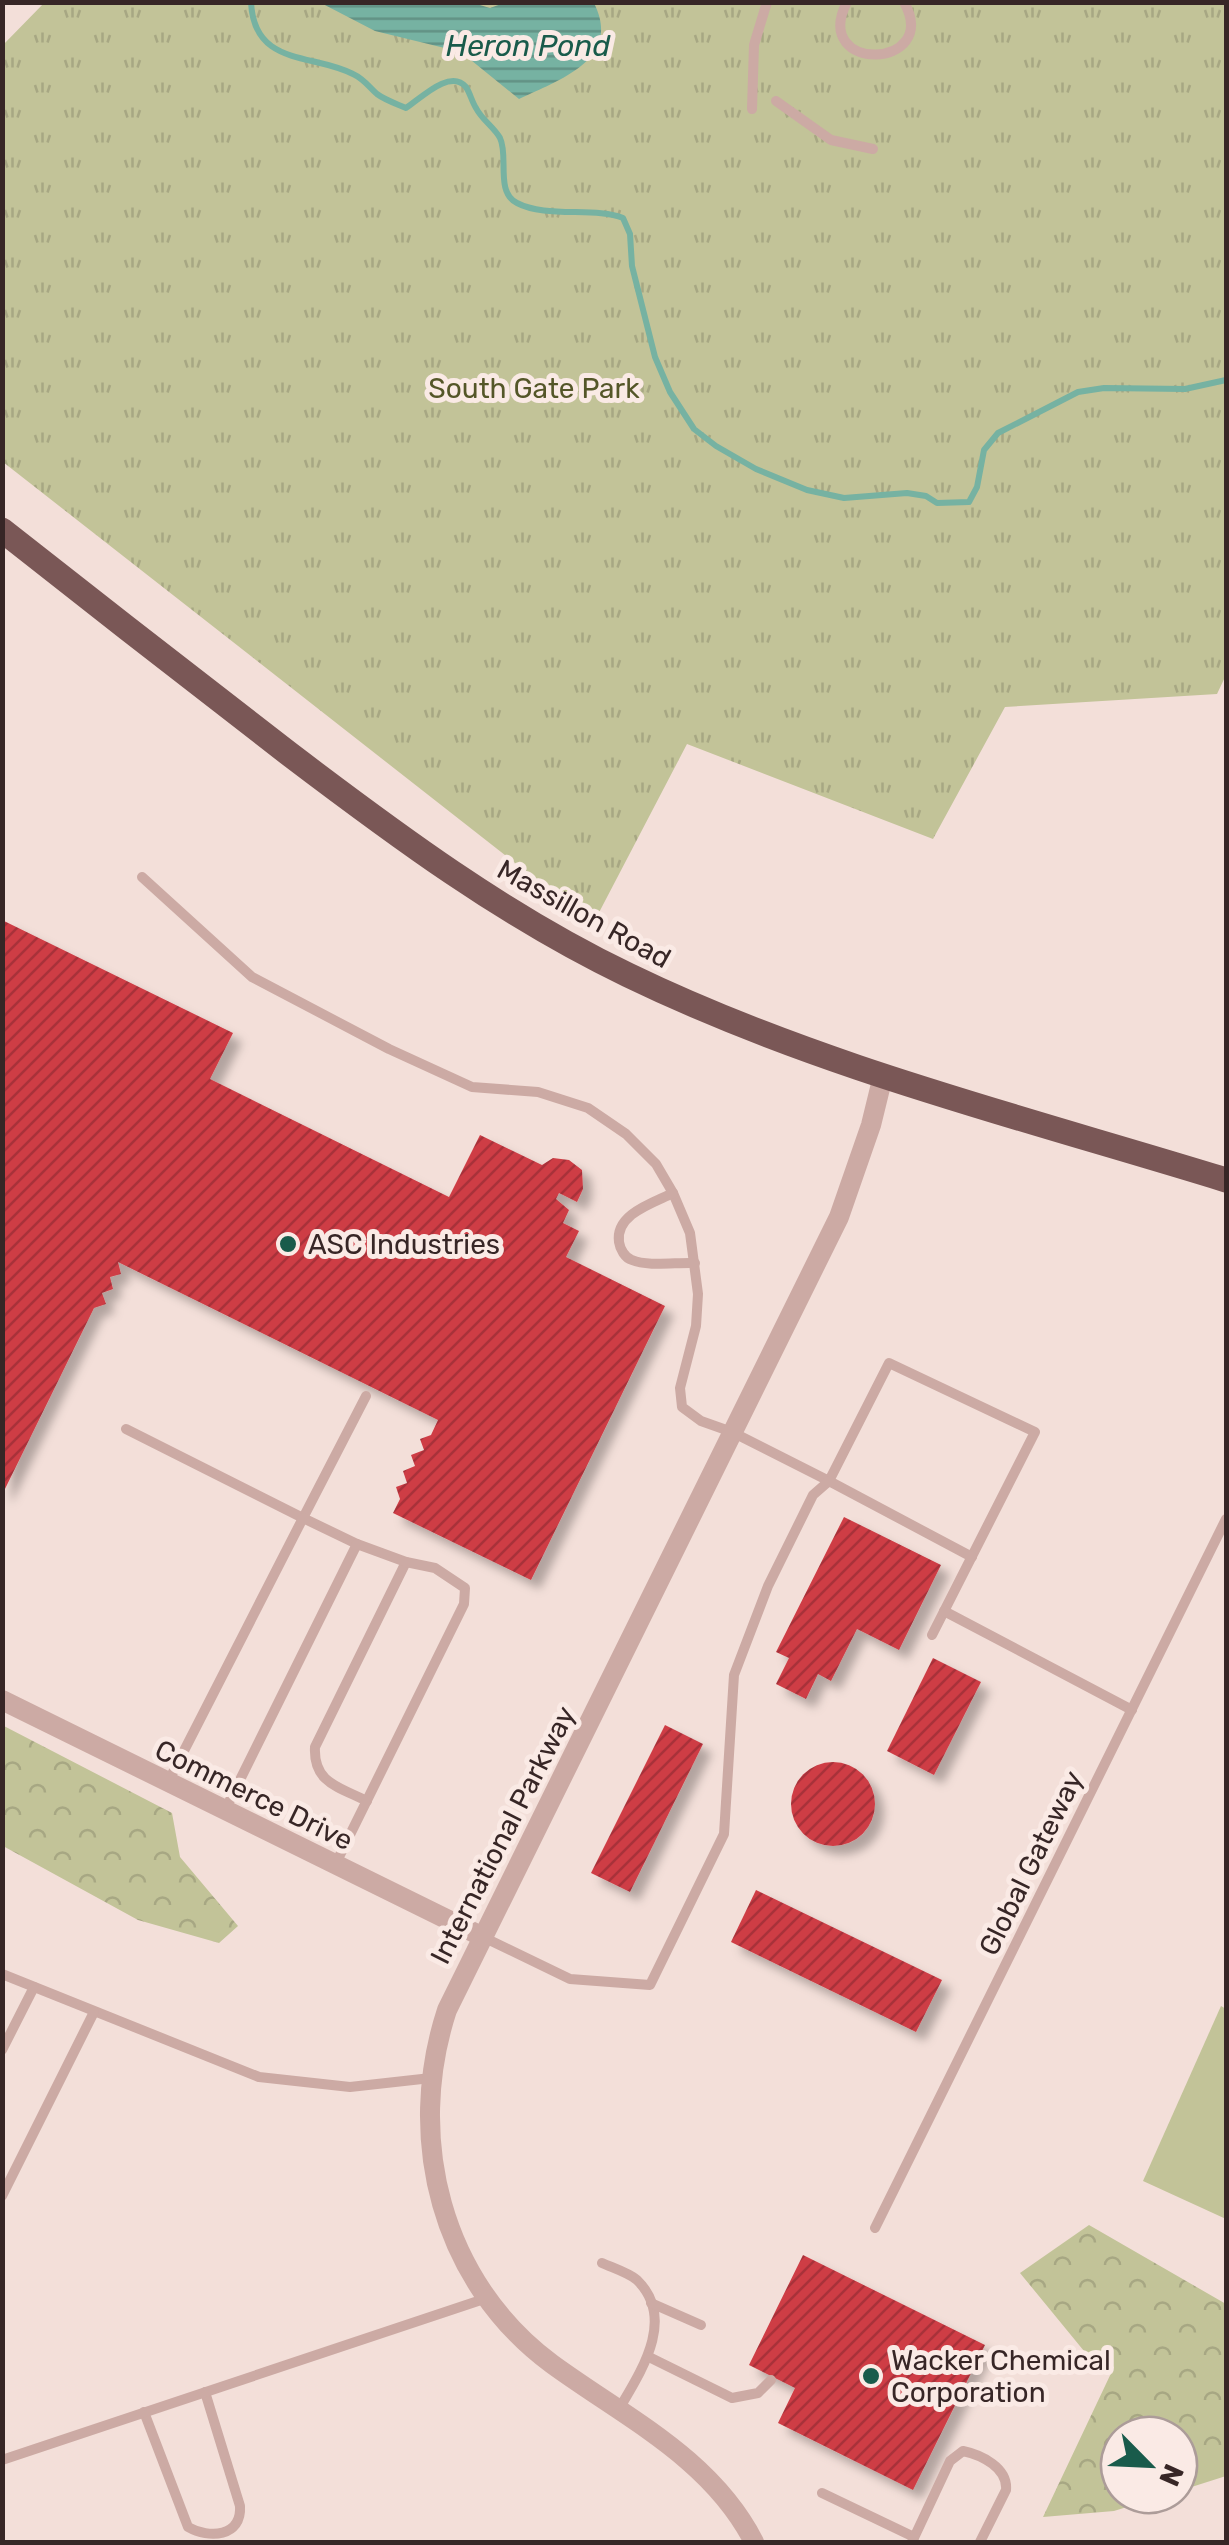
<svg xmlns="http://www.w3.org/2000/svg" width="1229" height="2545" viewBox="0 0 1229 2545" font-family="Rubik,sans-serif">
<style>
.forest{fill:url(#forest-crowns)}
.park{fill:url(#park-tufts)}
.pitch{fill:#c2c398}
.water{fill:url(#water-rules)}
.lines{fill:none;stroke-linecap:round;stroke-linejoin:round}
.stream{stroke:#76b2a2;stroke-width:6}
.building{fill:url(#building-hatch);filter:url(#shadow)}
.lane{stroke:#ccaaa4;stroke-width:10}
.street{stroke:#ccaaa4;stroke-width:20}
.primary{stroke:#7a5756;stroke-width:25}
.poi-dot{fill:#195b4b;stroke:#faeae5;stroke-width:4}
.labels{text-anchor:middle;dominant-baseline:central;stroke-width:10;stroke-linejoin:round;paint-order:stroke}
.park-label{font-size:28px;fill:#545628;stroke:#faeae5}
.street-label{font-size:28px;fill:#372626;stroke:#faeae5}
.poi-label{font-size:28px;fill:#372626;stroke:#faeae5;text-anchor:start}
.water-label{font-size:30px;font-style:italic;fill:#195b4b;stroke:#faeae5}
</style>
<defs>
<pattern id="forest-crowns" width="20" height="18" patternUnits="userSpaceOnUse" patternTransform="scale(2.5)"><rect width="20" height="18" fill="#c2c398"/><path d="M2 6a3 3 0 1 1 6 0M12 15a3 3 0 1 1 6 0" fill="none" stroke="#a7a783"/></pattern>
<pattern id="park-tufts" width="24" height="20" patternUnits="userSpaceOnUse" patternTransform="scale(2.5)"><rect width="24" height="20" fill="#c2c398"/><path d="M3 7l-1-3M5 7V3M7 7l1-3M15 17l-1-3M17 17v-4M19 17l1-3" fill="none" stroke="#a7a783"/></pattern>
<pattern id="water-rules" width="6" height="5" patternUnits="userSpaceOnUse" patternTransform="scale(2.5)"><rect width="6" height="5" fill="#76b2a2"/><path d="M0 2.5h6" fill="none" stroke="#629184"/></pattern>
<pattern id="building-hatch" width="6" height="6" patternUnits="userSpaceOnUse" patternTransform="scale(2.5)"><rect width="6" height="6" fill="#ce3c45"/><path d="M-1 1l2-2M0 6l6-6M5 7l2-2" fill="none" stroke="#a83239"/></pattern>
<filter id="shadow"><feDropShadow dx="9" dy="9" stdDeviation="5" flood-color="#0004"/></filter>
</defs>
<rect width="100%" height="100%" fill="#f3dfd9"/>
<g class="forest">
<path d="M 2,1725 L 172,1813 L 180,1857 L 238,1926 L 219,1943 L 138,1920 L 3,1846 Z"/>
<path d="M 1089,2225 L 1226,2304 L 1226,2476 L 1179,2491 L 1179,2435 L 1119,2435 L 1119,2495 L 1165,2495 L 1114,2511 L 1043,2517 L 1114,2367 L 1084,2351 L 1020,2273 Z"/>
</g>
<path class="park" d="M 45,2 L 1226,3 L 1226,675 L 1217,694 L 1005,707 L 933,839 L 687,744 L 593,924 L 3,462 L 2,46 Z"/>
<path class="pitch" d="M 1221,2006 L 1226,2009 L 1226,2219 L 1143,2181 Z"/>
<path class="water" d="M 473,3 L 490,8 L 504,3 L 594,3 C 622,59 561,79 519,99 L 461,52 L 375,31 L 321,3 Z"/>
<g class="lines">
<path class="stream" d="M 251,2 C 254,67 313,53 353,74 C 364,79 369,87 377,94 C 385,100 397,104 406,108 C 420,99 450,68 466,87 C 470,93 472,102 476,108 C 482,120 494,127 500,138 C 509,156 495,192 517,203 C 545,218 596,207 623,218 L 630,234 L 632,266 L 655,357 L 670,392 L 694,429 L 716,446 L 756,469 L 807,490 L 844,498 L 907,493 L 926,496 L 937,503 L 969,502 L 977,487 L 984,450 L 998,433 L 1078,392 L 1104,388 L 1185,389 L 1226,380"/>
</g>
<g class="building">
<path d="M 2,920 L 233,1033 L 210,1079 L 449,1197 L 480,1135 L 542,1165 L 553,1158 L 569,1160 L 582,1170 L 583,1189 L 577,1202 L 559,1193 L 556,1199 L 569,1210 L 563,1223 L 579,1231 L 566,1257 L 665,1306 L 531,1580 L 393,1513 L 400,1499 L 396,1487 L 407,1483 L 403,1471 L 415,1466 L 411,1455 L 424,1450 L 420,1439 L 431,1435 L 438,1420 L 118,1262 L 121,1274 L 110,1277 L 113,1289 L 102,1293 L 106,1304 L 94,1308 L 2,1495 Z"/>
<path d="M 844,1517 L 941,1565 L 899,1650 L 857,1629 L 831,1681 L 818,1674 L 806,1699 L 776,1684 L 789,1658 L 776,1652 Z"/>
<path d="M 933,1658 L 981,1682 L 934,1775 L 887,1751 Z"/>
<path d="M 665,1725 L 703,1744 L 630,1892 L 591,1873 Z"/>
<circle cx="833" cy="1804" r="42"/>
<path d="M 756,1890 L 942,1980 L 916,2032 L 731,1942 Z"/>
<path d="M 803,2255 L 985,2345 L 913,2490 L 778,2423 L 795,2388 L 749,2365 Z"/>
</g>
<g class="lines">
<g class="lane">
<path d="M 847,2 C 810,74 942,70 904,2"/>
<path d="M 776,101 L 831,140 L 873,149"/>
<path d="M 752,109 L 754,45 L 767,2"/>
<path d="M 142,877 L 252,977 L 389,1049 L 472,1087 L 538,1092 L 588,1108 L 626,1134 L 656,1164 L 673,1193 L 690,1233 L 698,1294 L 696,1326 L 680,1388 L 682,1407 L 701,1421 L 732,1432 L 829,1481 L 889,1363 L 1035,1432 L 932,1635"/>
<path d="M 673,1193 C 653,1203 615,1214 619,1242 C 620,1249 625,1258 632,1260 C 648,1267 677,1262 695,1263"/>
<path d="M 126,1429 L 303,1518 L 366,1396"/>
<path d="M 944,1611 L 1132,1710"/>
<path d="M 168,1782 L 303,1518 L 357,1544"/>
<path d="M 367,1801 C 339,1787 313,1783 315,1747 L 406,1562"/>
<path d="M 225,1810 L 357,1544 L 406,1562 L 435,1568 L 465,1588 L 464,1604 L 335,1865"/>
<path d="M 483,1937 L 570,1979 L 650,1985 L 724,1834 L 734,1675 L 768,1586 L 813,1495 L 829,1481 L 972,1557"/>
<path d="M 2,1974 L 259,2077 L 350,2087 L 431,2078"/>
<path d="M 2,2050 L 34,1987"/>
<path d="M 2,2196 L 94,2012"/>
<path d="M 875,2228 L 1226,1519"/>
<path d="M 602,2263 C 613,2268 629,2273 637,2280 C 677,2319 640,2373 619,2409"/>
<path d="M 651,2303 L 701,2325"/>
<path d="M 649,2357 L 732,2398 L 758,2393 L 771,2380"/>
<path d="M 144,2412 L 188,2527 C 209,2539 242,2537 240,2506 L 205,2392"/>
<path d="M 2,2460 L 487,2298"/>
<path d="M 822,2493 L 914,2537"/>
<path d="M 912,2542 L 950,2461 L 963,2451 C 982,2455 1008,2468 1006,2490 L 980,2542"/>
</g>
<g class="street">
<path d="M 2,1700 L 483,1937"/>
<path d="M 754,2542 C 711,2458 626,2418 552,2364 C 441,2282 405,2138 447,2010 L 839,1217 L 871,1125 L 883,1076"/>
</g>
<path class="primary" d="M 2,530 C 97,605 192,679 288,753 C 396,835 505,916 628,975 C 818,1067 1025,1118 1226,1180"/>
</g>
<g class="poi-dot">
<circle cx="288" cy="1244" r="10"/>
<circle cx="871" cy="2376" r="10"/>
</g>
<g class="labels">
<g class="park-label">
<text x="534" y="388">South Gate Park</text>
</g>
<g class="street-label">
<text transform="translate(584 914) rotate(29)">Massillon Road</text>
<text transform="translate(254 1795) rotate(26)">Commerce Drive</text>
<text transform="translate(503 1835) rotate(-63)">International Parkway</text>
<text transform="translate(1031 1863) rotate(-64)">Global Gateway</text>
</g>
<g class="poi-label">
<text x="308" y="1244">ASC Industries</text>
<text x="891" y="2360">Wacker Chemical<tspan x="891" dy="32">Corporation</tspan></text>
</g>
<g class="water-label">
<text x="528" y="46">Heron Pond</text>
</g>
</g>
<rect width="1229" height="2545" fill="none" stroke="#372626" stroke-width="10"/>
<g transform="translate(1149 2465) rotate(114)"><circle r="48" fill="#faeae5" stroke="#ac9c99" stroke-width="2.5"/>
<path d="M0-8L18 38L0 25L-18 38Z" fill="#195b4b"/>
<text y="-15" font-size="28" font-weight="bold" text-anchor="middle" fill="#372626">N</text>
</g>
</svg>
